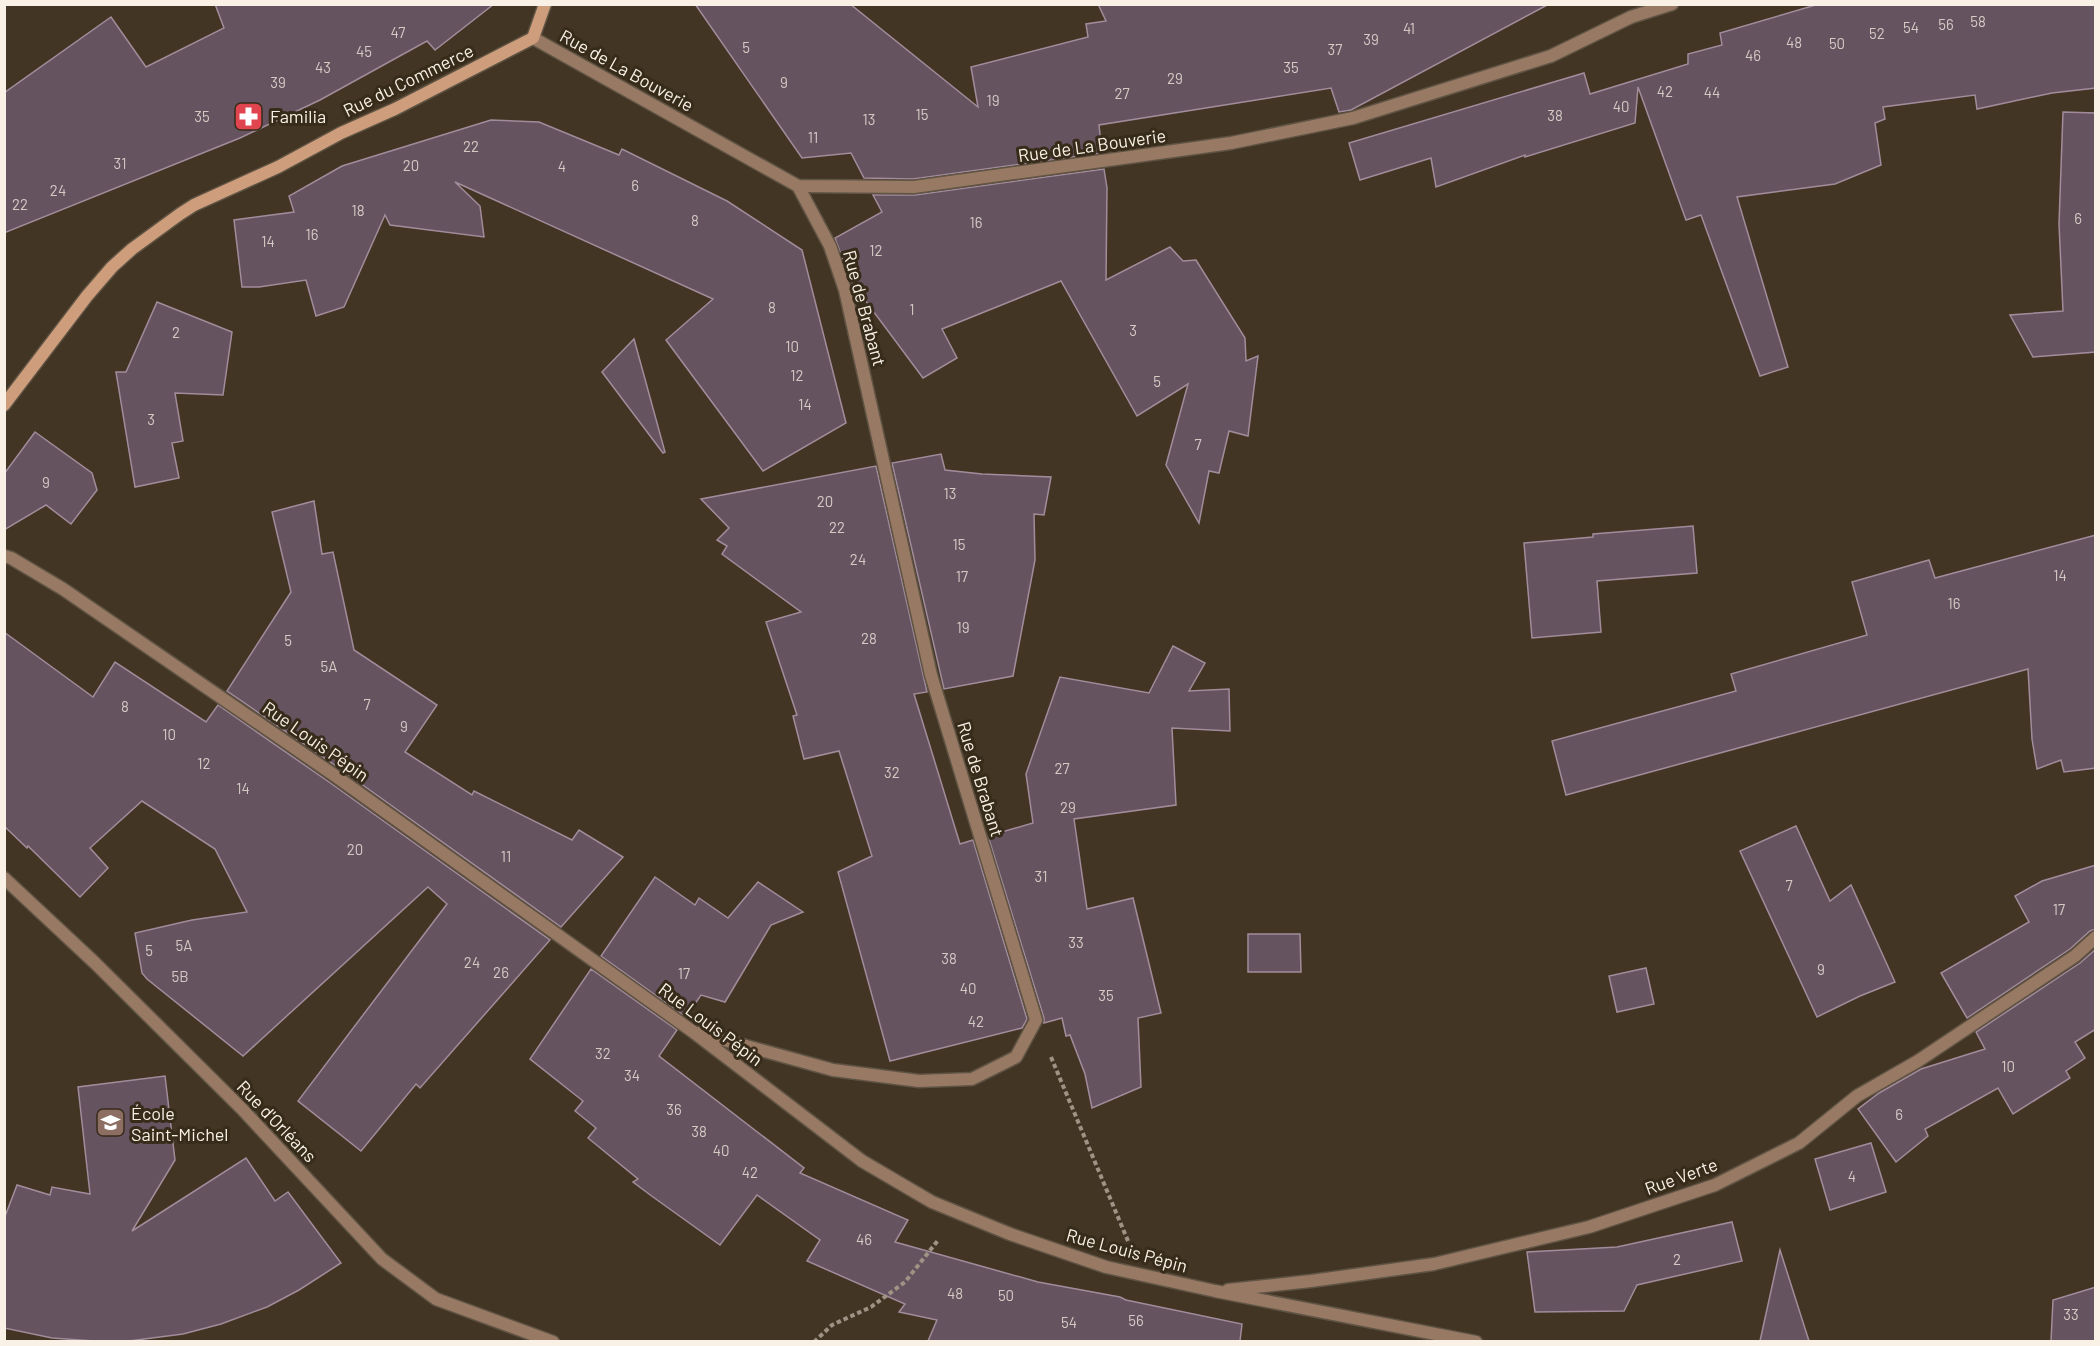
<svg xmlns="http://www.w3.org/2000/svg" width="2100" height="1346" viewBox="0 0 2100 1346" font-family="Barlow,sans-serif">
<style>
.building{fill:#665360;stroke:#a28c9b;stroke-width:1.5}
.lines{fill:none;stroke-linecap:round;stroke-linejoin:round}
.minor-casing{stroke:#5f5343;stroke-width:15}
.tertiary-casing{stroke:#5f5343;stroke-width:15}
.secondary-casing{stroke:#5f5343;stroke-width:15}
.path{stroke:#9e9385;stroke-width:4;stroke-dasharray:4.5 3;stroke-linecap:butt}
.minor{stroke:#977964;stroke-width:12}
.tertiary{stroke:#977964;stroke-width:12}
.secondary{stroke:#cd9d7c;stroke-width:12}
.labels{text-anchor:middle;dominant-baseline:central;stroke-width:6;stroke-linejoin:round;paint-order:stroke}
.number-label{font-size:15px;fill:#d4cac4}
.street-label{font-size:18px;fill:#f9f1e6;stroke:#372b1a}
.poi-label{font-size:18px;fill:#f9f1e6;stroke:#372b1a;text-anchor:start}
</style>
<rect width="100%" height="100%" fill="#423524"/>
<g class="building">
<path d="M 215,4 L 494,4 L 435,50 L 427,41 L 320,100 L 240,138 L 4,233 L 4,93 L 111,17 L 146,67 L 224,28 Z"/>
<path d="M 695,4 L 850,4 L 978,107 L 971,67 L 1088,37 L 1086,24 L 1106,21 L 1098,4 L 1549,4 L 1351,110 L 1339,112 L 1331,88 L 1099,125 L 1102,153 L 913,179 L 864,178 L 851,153 L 802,158 Z"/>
<path d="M 1819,4 L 2096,4 L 2096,88 L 2052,93 L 1977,109 L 1975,95 L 1883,107 L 1885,119 L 1875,123 L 1881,165 L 1835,184 L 1737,197 L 1788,367 L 1760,376 L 1701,215 L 1686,220 L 1638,87 L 1635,123 L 1525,157 L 1525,155 L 1436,187 L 1431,158 L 1360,180 L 1349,143 L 1584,73 L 1590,94 L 1688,64 L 1688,54 L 1722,45 L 1720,33 Z"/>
<path d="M 2063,112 L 2096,113 L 2096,352 L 2033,357 L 2010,315 L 2063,311 L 2059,224 Z"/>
<path d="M 491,120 L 539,122 L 619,155 L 622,149 L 727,201 L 802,250 L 846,423 L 763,471 L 666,340 L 713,299 L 455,182 L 480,206 L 484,237 L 390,225 L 385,215 L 344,307 L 316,316 L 306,280 L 259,287 L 242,287 L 234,220 L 294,212 L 289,196 L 342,166 Z"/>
<path d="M 1104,169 L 1107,188 L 1106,280 L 1170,247 L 1183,261 L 1196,260 L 1245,338 L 1246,361 L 1258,356 L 1248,436 L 1229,431 L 1219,473 L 1209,471 L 1199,523 L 1166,465 L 1188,384 L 1137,416 L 1061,281 L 942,329 L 957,358 L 923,378 L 850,280 L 835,238 L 882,212 L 873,195 L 915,195 Z"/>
<path d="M 157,302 L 232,332 L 223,395 L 175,393 L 183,441 L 172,443 L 179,478 L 135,487 L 116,372 L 126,372 Z"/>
<path d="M 634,339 L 665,452 L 663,453 L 602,372 Z"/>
<path d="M 35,432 L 92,473 L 97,490 L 71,524 L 46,505 L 4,530 L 4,474 Z"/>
<path d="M 941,454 L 945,470 L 982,474 L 1051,477 L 1044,515 L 1034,514 L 1035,560 L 1013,676 L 944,689 L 892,463 Z"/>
<path d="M 876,466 L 927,692 L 914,694 L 960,844 L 973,840 L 1027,1019 L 1022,1028 L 890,1061 L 838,872 L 872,856 L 839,751 L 804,759 L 793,716 L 797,715 L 766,622 L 801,612 L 722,554 L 727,546 L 717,540 L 729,528 L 701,499 Z"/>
<path d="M 314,501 L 322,554 L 333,552 L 354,650 L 437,705 L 405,752 L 472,795 L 474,791 L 572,840 L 579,830 L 623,857 L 561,927 L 339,768 L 227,691 L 291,592 L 272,512 Z"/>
<path d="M 1693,526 L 1697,573 L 1597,581 L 1601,632 L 1532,638 L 1524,543 L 1593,537 L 1593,534 Z"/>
<path d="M 2096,535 L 2096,768 L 2064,772 L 2061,760 L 2037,769 L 2032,739 L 2028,669 L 1566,795 L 1552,741 L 1736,691 L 1731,674 L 1867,635 L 1852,582 L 1929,560 L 1935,578 Z"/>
<path d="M 4,632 L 93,697 L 115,662 L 206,722 L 218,705 L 329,782 L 550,940 L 420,1088 L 416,1084 L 361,1151 L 298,1101 L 447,904 L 428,887 L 243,1056 L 147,979 L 142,973 L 135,933 L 192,920 L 247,912 L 215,849 L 142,801 L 90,848 L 108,868 L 80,897 L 28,846 L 27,848 L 4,826 Z"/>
<path d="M 1173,646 L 1205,663 L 1189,691 L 1229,689 L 1230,731 L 1172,728 L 1176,805 L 1074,819 L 1087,909 L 1133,898 L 1161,1013 L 1138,1018 L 1141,1087 L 1092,1108 L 1085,1074 L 1070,1035 L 1066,1036 L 1062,1018 L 1044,1023 L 1044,1018 L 988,836 L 1033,823 L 1026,774 L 1060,677 L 1149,693 Z"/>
<path d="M 1796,826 L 1830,901 L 1851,885 L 1895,982 L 1860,996 L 1817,1017 L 1740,851 Z"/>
<path d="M 2096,865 L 2096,929 L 2090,931 L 2070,949 L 1967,1018 L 1941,973 L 2029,922 L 2015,896 L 2042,881 Z"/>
<path d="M 655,877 L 695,905 L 699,898 L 728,918 L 758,882 L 803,912 L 771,925 L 725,1002 L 701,995 L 686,1017 L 601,956 Z"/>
<path d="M 1248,934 L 1300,934 L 1301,972 L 1248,972 Z"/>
<path d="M 2096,949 L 2096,1029 L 2075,1042 L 2085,1058 L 2066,1071 L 2070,1078 L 2013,1114 L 1998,1088 L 1925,1129 L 1928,1136 L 1896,1162 L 1858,1109 L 1879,1093 L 1921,1069 L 1985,1049 L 1976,1032 L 2080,963 Z"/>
<path d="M 1646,968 L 1654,1004 L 1617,1012 L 1609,976 Z"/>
<path d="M 591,969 L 677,1030 L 659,1056 L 804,1168 L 800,1173 L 908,1220 L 895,1242 L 1038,1282 L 1120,1297 L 1126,1300 L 1242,1324 L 1240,1341 L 928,1341 L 937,1320 L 899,1312 L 905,1304 L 807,1261 L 820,1240 L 757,1195 L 720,1245 L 653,1197 L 633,1182 L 638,1179 L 588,1138 L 596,1128 L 575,1111 L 583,1101 L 530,1059 Z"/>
<path d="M 165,1076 L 175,1160 L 132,1231 L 246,1158 L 275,1201 L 288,1192 L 341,1263 L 299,1290 L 267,1307 L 221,1324 L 183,1334 L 129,1341 L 94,1341 L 52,1338 L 4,1328 L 4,1219 L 17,1185 L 50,1195 L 52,1187 L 90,1194 L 78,1087 Z"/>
<path d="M 1871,1143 L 1886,1192 L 1830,1210 L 1815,1159 Z"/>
<path d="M 1732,1222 L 1742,1261 L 1637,1285 L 1624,1311 L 1535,1312 L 1527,1252 L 1617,1247 Z"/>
<path d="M 1780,1250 L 1809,1341 L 1760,1341 Z"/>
<path d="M 2096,1287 L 2096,1341 L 2051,1341 L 2053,1300 Z"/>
</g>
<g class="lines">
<defs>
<g id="minor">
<path d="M 4,556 L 11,558 L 63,589 L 334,775 L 692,1031 L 862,1161 L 932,1202 L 1010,1234 L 1106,1267 L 1215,1291 L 1476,1342"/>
<path d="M 4,878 L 95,963 L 242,1109 L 382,1259 L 436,1299 L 553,1342"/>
<path d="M 699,1033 L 833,1070 L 919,1081 L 972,1079 L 1016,1057 L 1036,1020 L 931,675 L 845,290 L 830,246 L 798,186"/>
<path d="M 1228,1290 L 1311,1281 L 1434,1264 L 1589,1227 L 1715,1185 L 1799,1143 L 1857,1096 L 1918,1061 L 2075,956 L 2096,937"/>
</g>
<path id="tertiary" d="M 533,38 L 798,186 L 914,187 L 1231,143 L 1353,118 L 1551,56 L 1631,17 L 1672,4"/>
<path id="secondary" d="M 4,405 L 87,296 L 112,267 L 132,249 L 180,214 L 194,205 L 278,167 L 341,133 L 395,109 L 533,38 L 545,4"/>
</defs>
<use href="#minor" class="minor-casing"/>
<use href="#tertiary" class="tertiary-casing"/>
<use href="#secondary" class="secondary-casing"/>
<g class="path">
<path d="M 1051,1057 L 1128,1241"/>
<path d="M 814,1342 L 832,1325 L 871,1307 L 905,1282 L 939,1239"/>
</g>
<use href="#minor" class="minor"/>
<use href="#tertiary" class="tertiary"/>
<use href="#secondary" class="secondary"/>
</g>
<defs>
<symbol id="pharmacy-square" viewBox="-11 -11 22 22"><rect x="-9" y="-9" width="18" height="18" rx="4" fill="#e0444e" stroke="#372b1a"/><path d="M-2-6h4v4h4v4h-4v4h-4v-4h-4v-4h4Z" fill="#fff"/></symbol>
<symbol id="school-square" viewBox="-11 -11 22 22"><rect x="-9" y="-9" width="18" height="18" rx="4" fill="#8d6e63" stroke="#372b1a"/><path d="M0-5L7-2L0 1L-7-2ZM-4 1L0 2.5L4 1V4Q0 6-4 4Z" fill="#fff"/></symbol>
</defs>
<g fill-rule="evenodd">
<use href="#pharmacy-square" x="232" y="100" width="33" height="33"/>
<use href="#school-square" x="94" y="1106" width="33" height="33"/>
</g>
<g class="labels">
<g class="number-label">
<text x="1978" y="21">58</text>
<text x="1946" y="24">56</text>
<text x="1911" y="27">54</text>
<text x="1409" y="28">41</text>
<text x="398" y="32">47</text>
<text x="1877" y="33">52</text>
<text x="1371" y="39">39</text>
<text x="1794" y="42">48</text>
<text x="1837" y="43">50</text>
<text x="746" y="47">5</text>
<text x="1335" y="49">37</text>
<text x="364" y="51">45</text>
<text x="1753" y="55">46</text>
<text x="323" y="67">43</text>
<text x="1291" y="67">35</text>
<text x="1175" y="78">29</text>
<text x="278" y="82">39</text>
<text x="784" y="82">9</text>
<text x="1665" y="91">42</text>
<text x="1712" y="92">44</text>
<text x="1122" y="93">27</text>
<text x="993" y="100">19</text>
<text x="1621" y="106">40</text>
<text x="922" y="114">15</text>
<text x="1555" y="115">38</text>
<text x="202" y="116">35</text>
<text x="869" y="119">13</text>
<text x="813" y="137">11</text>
<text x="471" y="146">22</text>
<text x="120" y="163">31</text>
<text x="411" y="165">20</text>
<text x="562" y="166">4</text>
<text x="635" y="185">6</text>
<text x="58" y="190">24</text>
<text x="20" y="204">22</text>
<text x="358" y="210">18</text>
<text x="2078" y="218">6</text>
<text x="695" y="220">8</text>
<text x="976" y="222">16</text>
<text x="312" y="234">16</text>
<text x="268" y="241">14</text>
<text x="876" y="250">12</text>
<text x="772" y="307">8</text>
<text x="912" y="309">1</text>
<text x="1133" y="330">3</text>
<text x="176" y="332">2</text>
<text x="792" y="346">10</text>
<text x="797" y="375">12</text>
<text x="1157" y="381">5</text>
<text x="805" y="404">14</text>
<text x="151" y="419">3</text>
<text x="1198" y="444">7</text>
<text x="46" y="482">9</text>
<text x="950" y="493">13</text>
<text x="825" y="501">20</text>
<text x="837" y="527">22</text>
<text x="959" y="544">15</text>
<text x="858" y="559">24</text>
<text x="2060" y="575">14</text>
<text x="962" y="576">17</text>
<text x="1954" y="603">16</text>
<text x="963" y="627">19</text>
<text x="869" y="638">28</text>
<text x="288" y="640">5</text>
<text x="329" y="666">5A</text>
<text x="367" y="704">7</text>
<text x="125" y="706">8</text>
<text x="404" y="726">9</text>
<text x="169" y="734">10</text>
<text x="204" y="763">12</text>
<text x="1062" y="768">27</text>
<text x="892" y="772">32</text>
<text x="243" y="788">14</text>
<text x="1068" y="807">29</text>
<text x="355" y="849">20</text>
<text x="506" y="856">11</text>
<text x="1041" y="876">31</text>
<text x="1789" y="885">7</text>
<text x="2059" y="909">17</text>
<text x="1076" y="942">33</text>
<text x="184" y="945">5A</text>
<text x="149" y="950">5</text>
<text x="949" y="958">38</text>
<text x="472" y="962">24</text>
<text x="1821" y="969">9</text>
<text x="501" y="972">26</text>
<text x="684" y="973">17</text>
<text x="180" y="976">5B</text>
<text x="968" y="988">40</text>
<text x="1106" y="995">35</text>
<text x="976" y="1021">42</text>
<text x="603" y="1053">32</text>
<text x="2008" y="1066">10</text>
<text x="632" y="1075">34</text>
<text x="674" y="1109">36</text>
<text x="1899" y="1114">6</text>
<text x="699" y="1131">38</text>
<text x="721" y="1150">40</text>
<text x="750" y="1172">42</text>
<text x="1852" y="1176">4</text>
<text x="864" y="1239">46</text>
<text x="1677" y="1259">2</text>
<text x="955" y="1293">48</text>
<text x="1006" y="1295">50</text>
<text x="2071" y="1314">33</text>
<text x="1136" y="1320">56</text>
<text x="1069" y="1322">54</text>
</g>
<g class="street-label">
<text transform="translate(627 70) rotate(29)">Rue de La Bouverie</text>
<text transform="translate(408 80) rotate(-26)">Rue du Commerce</text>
<text transform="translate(1092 145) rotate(-8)">Rue de La Bouverie</text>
<text transform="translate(865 308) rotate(75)">Rue de Brabant</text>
<text transform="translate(316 741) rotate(35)">Rue Louis Pépin</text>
<text transform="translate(981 779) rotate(73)">Rue de Brabant</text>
<text transform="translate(711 1024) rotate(37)">Rue Louis Pépin</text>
<text transform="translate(277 1121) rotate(46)">Rue d'Orléans</text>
<text transform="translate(1681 1176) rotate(-20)">Rue Verte</text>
<text transform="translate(1127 1250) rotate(15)">Rue Louis Pépin</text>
</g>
<g class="poi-label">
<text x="270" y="116">Familia</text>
<text x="131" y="1113">École<tspan x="131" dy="21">Saint-Michel</tspan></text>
</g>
</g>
<rect width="2100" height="1346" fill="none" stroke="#f9f1e6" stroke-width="12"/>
</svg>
